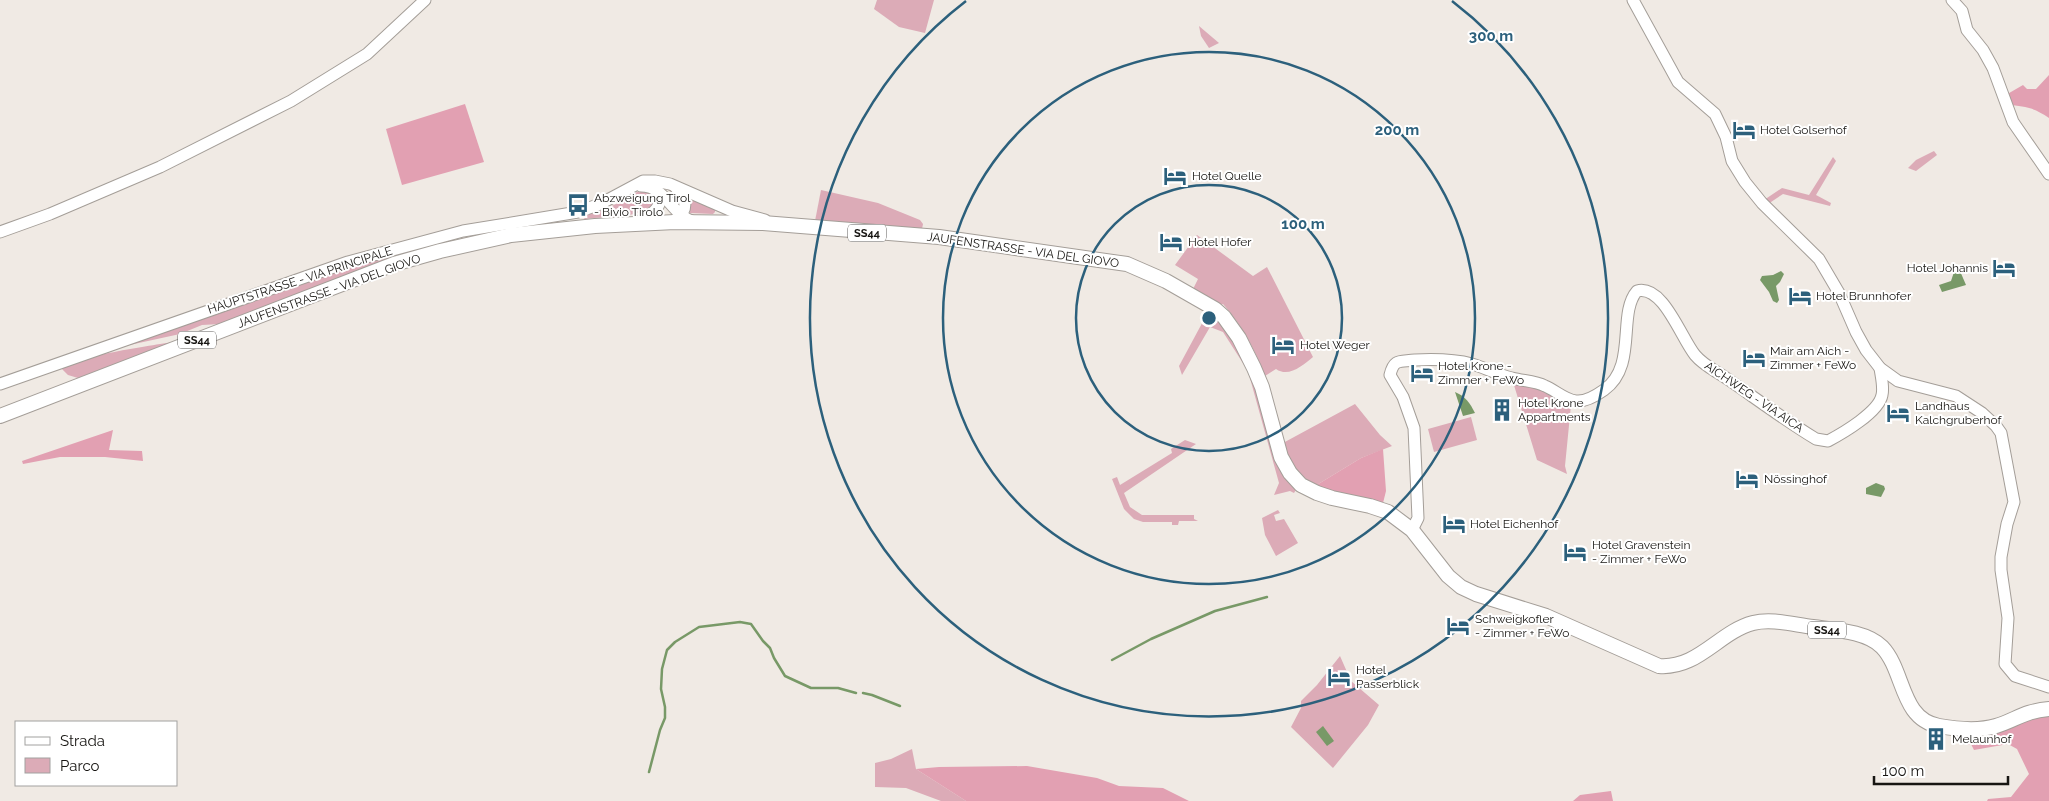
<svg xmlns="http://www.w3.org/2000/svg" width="2049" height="801" viewBox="0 0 2049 801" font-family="Raleway,sans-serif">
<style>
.green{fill:#dcabb7}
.forest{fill:#e2a0b2}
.water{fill:#789967}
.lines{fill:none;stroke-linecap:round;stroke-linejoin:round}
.stream{stroke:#789967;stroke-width:2.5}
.minor-casing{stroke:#a49e98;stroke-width:13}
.major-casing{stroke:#a49e98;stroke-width:16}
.minor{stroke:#fff;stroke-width:11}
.major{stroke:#fff;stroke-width:14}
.ring{fill:none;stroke:#2c607c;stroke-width:2.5}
.labels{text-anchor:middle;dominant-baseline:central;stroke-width:4;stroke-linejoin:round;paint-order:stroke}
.shield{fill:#fff;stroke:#5d5b59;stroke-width:1}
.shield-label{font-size:11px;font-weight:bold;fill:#171512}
.poi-label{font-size:12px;fill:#171512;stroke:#fff;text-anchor:start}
.street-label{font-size:12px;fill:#171512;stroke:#fff}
.centre{fill:#2c607c;stroke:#fff;stroke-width:2.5}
.ring-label{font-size:15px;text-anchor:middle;font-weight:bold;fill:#2c607c;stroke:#fff;stroke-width:4;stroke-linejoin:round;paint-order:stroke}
</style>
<rect width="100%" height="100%" fill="#f0eae4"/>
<g class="green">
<path d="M 877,0 L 934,0 L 925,33 L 899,27 L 874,9 Z"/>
<path d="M 1199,26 L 1219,43 L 1209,48 L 1201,36 Z"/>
<path d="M 1934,151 L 1937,155 L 1916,171 L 1908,168 L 1916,160 Z"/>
<path d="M 1833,157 L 1836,161 L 1816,195 L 1831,203 L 1830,206 L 1783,194 L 1765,206 L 1761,202 L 1782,188 L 1809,195 Z"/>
<path d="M 641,190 L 653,194 L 655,204 C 639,219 607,216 585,219 L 581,216 L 591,213 L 597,215 L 599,212 L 618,203 L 618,202 Z"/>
<path d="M 821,190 L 878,203 L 920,220 L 923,224 L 922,229 L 815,221 Z"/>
<path d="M 690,199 L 715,210 L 715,212 L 713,214 L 690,213 Z"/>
<path d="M 1197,235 L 1253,276 L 1267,267 L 1313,357 C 1303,365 1289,378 1276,369 L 1265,376 C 1255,350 1242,325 1223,304 L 1221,305 L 1193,289 L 1198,279 L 1175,265 Z"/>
<path d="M 401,252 L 402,254 L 220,324 L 202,325 L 180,334 L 102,351 L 363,262 Z"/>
<path d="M 1207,314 L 1215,317 L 1230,334 L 1253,378 L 1278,467 L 1297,488 L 1294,493 L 1290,491 L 1274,495 L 1279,483 L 1248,371 L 1223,332 L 1210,327 L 1182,375 L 1179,366 Z"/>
<path d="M 173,342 L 78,378 L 68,375 L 62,369 C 69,357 155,345 173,342 Z"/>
<path d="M 1513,382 L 1542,388 L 1571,405 L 1565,466 L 1567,474 L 1537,460 Z"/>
<path d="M 1355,404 L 1380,435 L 1392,446 L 1361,458 L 1315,486 C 1297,472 1290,464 1283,443 Z"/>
<path d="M 1471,417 L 1477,440 L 1434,452 L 1428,429 Z"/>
<path d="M 1185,440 L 1196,444 L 1124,493 L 1130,507 L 1142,515 L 1194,515 L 1194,519 L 1198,521 L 1179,521 L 1178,525 L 1172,525 L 1172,522 L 1143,522 L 1134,519 L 1124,509 L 1112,479 L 1117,477 L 1120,485 L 1172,453 L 1171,449 Z"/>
<path d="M 1278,510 L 1280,513 L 1274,515 L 1276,521 L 1284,519 L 1298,543 L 1276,556 L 1265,535 L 1262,518 Z"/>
<path d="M 1340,656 L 1351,681 L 1379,705 L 1368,725 L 1333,768 L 1291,727 L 1301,708 L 1301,701 L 1317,685 Z"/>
<path d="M 912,749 L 916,769 L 966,801 L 941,801 L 906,788 L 875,787 L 875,763 L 891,759 Z"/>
</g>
<g class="forest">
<path d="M 2049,75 L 2049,118 C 2035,108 2025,106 2008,105 L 2004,96 L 2023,85 L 2027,89 L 2036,89 Z"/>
<path d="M 465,104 L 484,162 L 402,185 L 386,129 Z"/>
<path d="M 113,430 L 109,450 L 142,451 L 143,461 L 105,457 L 60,457 L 23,464 L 22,461 Z"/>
<path d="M 1383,449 L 1386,491 L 1383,503 C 1360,497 1337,493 1315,486 L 1361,458 Z"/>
<path d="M 2049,709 L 2049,801 L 1987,801 L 1988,799 L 2011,797 L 2029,774 L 2017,749 L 2008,744 L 1974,750 L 1971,744 L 1966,745 L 1969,733 Z"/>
<path d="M 1027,766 L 1097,778 L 1119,786 L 1163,788 L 1189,801 L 966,801 L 916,769 L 939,767 Z"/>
<path d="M 1611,791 L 1613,801 L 1573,801 L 1580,795 Z"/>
</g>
<g class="water">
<path d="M 1955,269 L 1960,271 L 1966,285 L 1942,292 L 1939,285 L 1951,281 Z"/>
<path d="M 1781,271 L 1784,274 L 1780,282 L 1776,286 L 1779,300 L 1777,303 L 1773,301 L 1769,292 L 1760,280 L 1762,276 L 1773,275 Z"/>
<path d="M 1455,392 C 1465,396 1470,403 1475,413 L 1463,416 Z"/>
<path d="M 1876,483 L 1884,486 L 1885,489 L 1881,497 L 1866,494 L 1866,488 Z"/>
<path d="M 1323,726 L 1334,741 L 1327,746 L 1316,732 Z"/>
</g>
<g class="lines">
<g class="stream">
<path d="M 1112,660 L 1151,639 L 1215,611 L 1267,597"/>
<path d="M 863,693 L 872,695 L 900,706"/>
<path d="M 649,772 L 660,730 L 665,718 L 665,707 L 661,689 L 662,669 L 667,650 L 675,642 L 699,627 L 740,622 L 751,624 L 763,641 L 770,648 L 774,658 L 785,676 L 811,688 L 838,688 L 856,693"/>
</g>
<defs>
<g id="minor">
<path d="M 1633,0 L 1678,82 L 1715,114 L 1726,137 L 1732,161 L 1745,182 L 1762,203 L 1819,259 L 1839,293 L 1856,332 L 1866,350 L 1880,368 L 1898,381 L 1956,396 L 1982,413 L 1996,426 L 2001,433 L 2014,502 L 2007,524 L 2001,557 L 2001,570 L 2008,618 L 2005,664 L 2015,676 L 2049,687"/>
<path d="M 1952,0 L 1962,11 L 1967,30 L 1983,50 L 1993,68 L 2013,122 L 2049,174"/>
<path d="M 641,186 C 666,186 671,215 694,222"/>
<path d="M 675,220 C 689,211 687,198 676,188"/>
<path d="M 638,222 C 651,215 668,205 655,190"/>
<path d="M 0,232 L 50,214 L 160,167 L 291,101 L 367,54 L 425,0"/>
<path d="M 0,384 L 348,262 L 463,231 L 578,212 L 600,204 L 643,181 L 655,181 L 670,184 L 732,211 L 765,220"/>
<path d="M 1412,530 L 1418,518 L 1414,428 L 1403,397 L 1390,375 C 1394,358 1400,362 1415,360 C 1435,359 1453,359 1472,364 C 1486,368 1498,375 1512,378 C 1523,381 1535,381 1545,386 C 1555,390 1565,400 1576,401 C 1585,402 1597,395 1604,390 C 1638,366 1617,314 1637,291 C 1663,284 1681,338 1695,355 C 1704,366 1718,372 1729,380 C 1758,400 1786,421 1816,439 L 1828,441 C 1843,433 1879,412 1882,395 C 1884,387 1881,376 1880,368"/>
</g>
<path id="major" d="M 0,416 L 394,264 L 440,251 L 511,235 L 595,226 L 675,222 L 763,223 L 939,237 L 1127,264 L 1166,281 L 1215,309 L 1224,317 L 1239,338 L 1254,368 L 1262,387 L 1281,457 L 1290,473 L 1301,485 L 1317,493 L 1332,498 L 1370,506 L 1388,512 L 1412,530 L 1448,576 L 1461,587 L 1476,594 L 1546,616 L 1659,666 C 1698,669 1719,632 1753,623 C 1772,618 1795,625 1813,627 C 1834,630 1866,631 1882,647 C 1905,671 1900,719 1939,726 C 1956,729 1979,731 1996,726 C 2016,720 2024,711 2049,709"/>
</defs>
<use href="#minor" class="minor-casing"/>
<use href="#major" class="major-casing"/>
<use href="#minor" class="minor"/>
<use href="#major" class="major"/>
</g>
<g class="ring">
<circle cx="1209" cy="318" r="133"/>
<circle cx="1209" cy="318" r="266"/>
<path d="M1452 1A399 399 0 1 1 966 1"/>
</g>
<defs>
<symbol id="hotel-bare" viewBox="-9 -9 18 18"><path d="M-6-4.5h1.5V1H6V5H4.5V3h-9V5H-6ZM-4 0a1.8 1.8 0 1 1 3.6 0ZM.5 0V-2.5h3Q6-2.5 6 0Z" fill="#2c607c" stroke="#fff" stroke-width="2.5" paint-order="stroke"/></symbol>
<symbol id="bus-bare" viewBox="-9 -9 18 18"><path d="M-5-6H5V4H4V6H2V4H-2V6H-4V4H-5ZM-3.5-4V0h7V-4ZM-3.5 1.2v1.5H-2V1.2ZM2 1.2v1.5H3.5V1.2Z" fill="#2c607c" stroke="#fff" stroke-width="2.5" paint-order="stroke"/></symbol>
<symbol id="building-bare" viewBox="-9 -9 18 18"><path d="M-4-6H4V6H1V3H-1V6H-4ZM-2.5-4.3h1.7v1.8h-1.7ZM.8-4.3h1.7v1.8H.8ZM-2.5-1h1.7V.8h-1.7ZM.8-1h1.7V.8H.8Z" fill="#2c607c" stroke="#fff" stroke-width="2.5" paint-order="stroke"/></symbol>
</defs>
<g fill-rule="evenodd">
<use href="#hotel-bare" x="1728" y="114" width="32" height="32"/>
<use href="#hotel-bare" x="1159" y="160" width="32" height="32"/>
<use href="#bus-bare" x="562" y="189" width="32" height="32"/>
<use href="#hotel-bare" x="1155" y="226" width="32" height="32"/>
<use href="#hotel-bare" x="1988" y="252" width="32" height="32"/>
<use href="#hotel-bare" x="1784" y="280" width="32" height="32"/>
<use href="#hotel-bare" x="1267" y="329" width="32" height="32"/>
<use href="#hotel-bare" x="1738" y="342" width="32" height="32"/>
<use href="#hotel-bare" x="1406" y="357" width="32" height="32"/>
<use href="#building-bare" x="1486" y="394" width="32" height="32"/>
<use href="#hotel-bare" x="1882" y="397" width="32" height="32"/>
<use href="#hotel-bare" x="1731" y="463" width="32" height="32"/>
<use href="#hotel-bare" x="1438" y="508" width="32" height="32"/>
<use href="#hotel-bare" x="1559" y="536" width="32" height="32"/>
<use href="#hotel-bare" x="1442" y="610" width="32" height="32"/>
<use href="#hotel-bare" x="1323" y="661" width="32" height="32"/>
<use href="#building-bare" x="1920" y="723" width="32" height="32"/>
</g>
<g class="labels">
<g class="shield">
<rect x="848" y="224.5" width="38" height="17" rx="4"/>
<rect x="178" y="331.5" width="38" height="17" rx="4"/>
<rect x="1808" y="621.5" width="38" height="17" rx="4"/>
</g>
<g class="shield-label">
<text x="867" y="233">SS44</text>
<text x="197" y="340">SS44</text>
<text x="1827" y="630">SS44</text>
</g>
<g class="poi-label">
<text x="1760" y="130">Hotel Golserhof</text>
<text x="1192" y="176">Hotel Quelle</text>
<text x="594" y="198">Abzweigung Tirol<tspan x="594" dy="14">- Bivio Tirolo</tspan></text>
<text x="1188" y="242">Hotel Hofer</text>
<text x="1988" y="268" text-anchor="end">Hotel Johannis</text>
<text x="1816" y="296">Hotel Brunnhofer</text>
<text x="1300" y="345">Hotel Weger</text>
<text x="1770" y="351">Mair am Aich -<tspan x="1770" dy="14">Zimmer + FeWo</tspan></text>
<text x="1438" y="366">Hotel Krone -<tspan x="1438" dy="14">Zimmer + FeWo</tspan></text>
<text x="1518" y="403">Hotel Krone<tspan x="1518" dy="14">Appartments</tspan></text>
<text x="1915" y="406">Landhaus<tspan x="1915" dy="14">Kalchgruberhof</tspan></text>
<text x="1764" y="479">Nössinghof</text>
<text x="1470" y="524">Hotel Eichenhof</text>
<text x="1592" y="545">Hotel Gravenstein<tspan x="1592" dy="14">- Zimmer + FeWo</tspan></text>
<text x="1475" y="619">Schweigkofler<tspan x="1475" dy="14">- Zimmer + FeWo</tspan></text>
<text x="1356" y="670">Hotel<tspan x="1356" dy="14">Passerblick</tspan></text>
<text x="1952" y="739">Melaunhof</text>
</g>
<g class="street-label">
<text transform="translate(1023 250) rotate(8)">JAUFENSTRASSE - VIA DEL GIOVO</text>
<text transform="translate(300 280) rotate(-18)">HAUPTSTRASSE - VIA PRINCIPALE</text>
<text transform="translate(329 291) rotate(-20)">JAUFENSTRASSE - VIA DEL GIOVO</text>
<text transform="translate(1754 397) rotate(34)">AICHWEG - VIA AICA</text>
</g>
</g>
<circle cx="1209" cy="318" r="8" class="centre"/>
<g class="ring-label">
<text x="1491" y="41">300 m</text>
<text x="1397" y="135">200 m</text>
<text x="1303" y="229">100 m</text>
</g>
<rect x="15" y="721" width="162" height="65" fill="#ffffff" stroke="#a2a1a0"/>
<rect x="25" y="737" width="25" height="8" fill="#ffffff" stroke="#a2a1a0"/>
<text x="60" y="746" font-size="15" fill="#171512">Strada</text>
<rect x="25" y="758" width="25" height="15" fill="#dcabb7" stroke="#a2a1a0"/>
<text x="60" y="771" font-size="15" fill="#171512">Parco</text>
<path d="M1874 776v8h134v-8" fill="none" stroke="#171512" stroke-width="2.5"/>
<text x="1882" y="776" font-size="15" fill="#171512" stroke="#ffffff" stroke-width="4" paint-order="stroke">100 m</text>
</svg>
